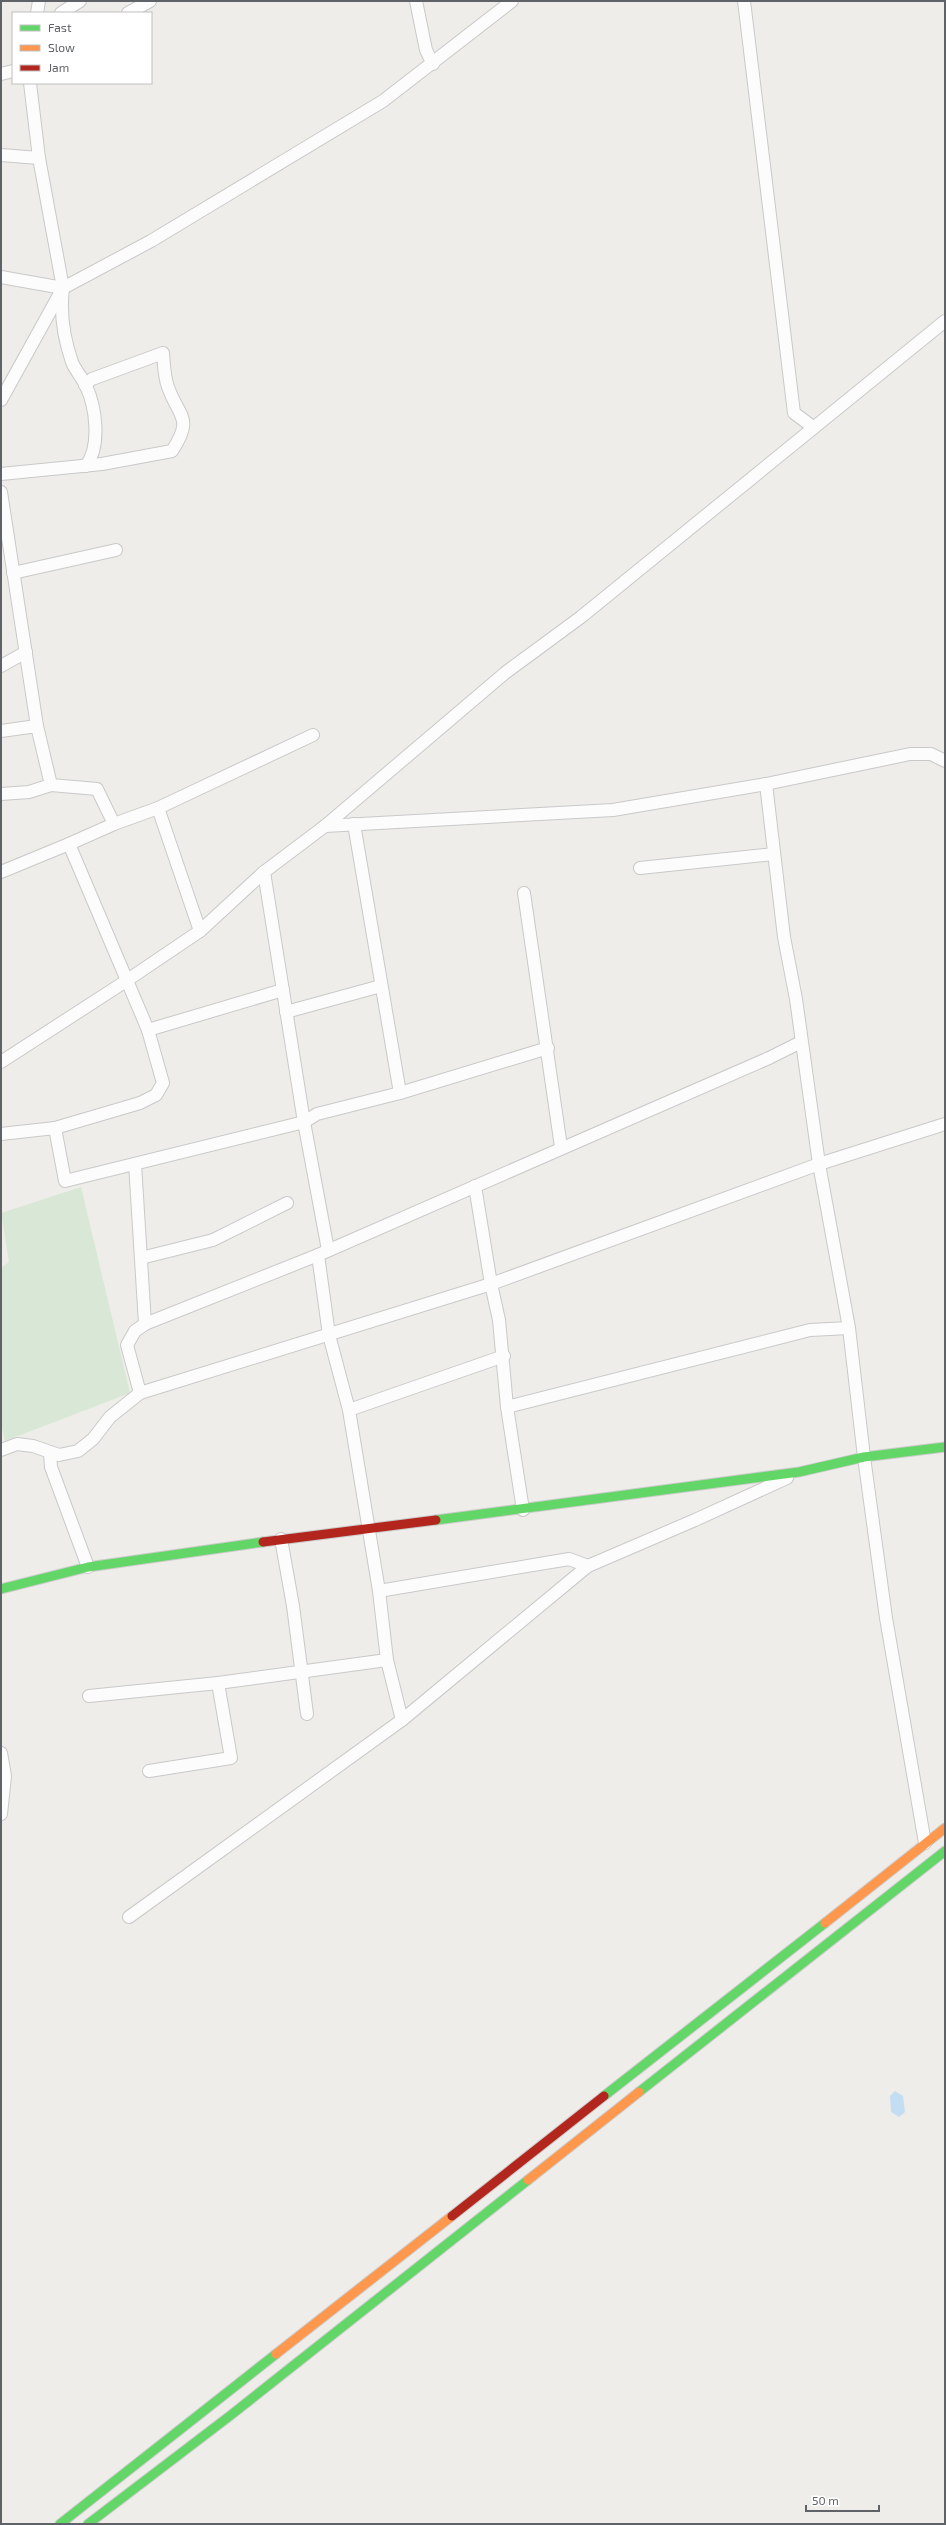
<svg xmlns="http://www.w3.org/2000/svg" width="946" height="2525" viewBox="0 0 946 2525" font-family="'Exo 2',sans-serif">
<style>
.green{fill:#d9e8d6}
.water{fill:#c3def3}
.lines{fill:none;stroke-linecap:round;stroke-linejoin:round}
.street-casing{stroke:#c9c9c9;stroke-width:14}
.fast-casing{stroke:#cbcbca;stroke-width:11}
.slow-casing{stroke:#cbcbca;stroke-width:11}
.jam-casing{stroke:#cbcbca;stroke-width:11}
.street{stroke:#fcfcfc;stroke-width:12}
.fast{stroke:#63d668;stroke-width:9}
.slow{stroke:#ff974d;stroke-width:9}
.jam{stroke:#b3261e;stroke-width:9}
</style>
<rect width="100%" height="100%" fill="#eeede9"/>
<path class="green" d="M 81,1187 L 130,1393 L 5,1441 L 1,1425 L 1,1268 L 9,1262 L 1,1213 Z"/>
<path class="water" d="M 895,2091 L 903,2096 L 905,2112 L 899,2117 L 891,2112 L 890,2096 Z"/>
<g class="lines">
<defs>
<g id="street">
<path d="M 416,1 L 426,50 L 433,64"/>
<path d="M 744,1 L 794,413 L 813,427"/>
<path d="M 37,13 L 39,1"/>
<path d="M 61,13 L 80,1"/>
<path d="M 128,13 L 150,1"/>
<path d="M 1,74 L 13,71"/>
<path d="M 30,83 L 39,158 L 63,288 C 60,312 64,339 72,362 C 75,370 82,377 86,386 C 96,407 101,446 86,466"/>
<path d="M 1,155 L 39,158"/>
<path d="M 1,277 L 63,288"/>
<path d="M 1,400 L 63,288 L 151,241 L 383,101 L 512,1"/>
<path d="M 1,474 L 102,464 L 172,451 C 194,417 179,418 168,387 C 164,376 164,364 163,353 L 92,379 L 85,385"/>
<path d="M 1,492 L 37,726"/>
<path d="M 13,573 L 116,550"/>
<path d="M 1,666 L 26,652"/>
<path d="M 1,731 L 37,726 L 51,785 L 97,789 L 114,824 L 158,808 L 200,931"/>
<path d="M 766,784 L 784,937 L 796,999 L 819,1164 L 849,1328 L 864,1457 L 886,1618 L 925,1843"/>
<path d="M 1,794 L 29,792 L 51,785"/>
<path d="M 158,808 L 313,735"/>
<path d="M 354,824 L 400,1093"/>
<path d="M 325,826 L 613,810 L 766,784 L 910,754 L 931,754 L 945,761"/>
<path d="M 69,844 L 114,824"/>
<path d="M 640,868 L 774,854"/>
<path d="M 1,872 L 69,844 L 148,1030 L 163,1083 L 156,1095 L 140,1103 L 55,1128"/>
<path d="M 264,872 L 304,1122 L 328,1250"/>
<path d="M 524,893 L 561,1147"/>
<path d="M 286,1012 L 381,986"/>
<path d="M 148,1030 L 283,990"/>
<path d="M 801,1042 L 769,1058 L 318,1255 L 145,1324 L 135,1331 L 127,1345 L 140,1393 L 491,1284 L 819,1164 L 945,1124"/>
<path d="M 1,1062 L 126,981 L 200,931 L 264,872 L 325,826 L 505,673 L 581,617 L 945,321"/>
<path d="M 1,1134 L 55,1128 L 65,1181 L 304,1122 L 317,1114 L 400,1093 L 548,1048"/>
<path d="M 135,1164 L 145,1324"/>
<path d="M 475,1186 L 491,1284 L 499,1320 L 507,1407 L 523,1510"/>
<path d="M 318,1255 L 329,1335 L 349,1410 L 379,1591 L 387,1660 L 402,1720"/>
<path d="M 141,1258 L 213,1240 L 287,1203"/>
<path d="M 507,1407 L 810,1330 L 849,1328"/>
<path d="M 349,1410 L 504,1356"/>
<path d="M 1,1450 L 17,1444 L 33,1446 L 59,1455 L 78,1451 L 93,1439 L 110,1417 L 140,1393"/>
<path d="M 50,1453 L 51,1467 L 88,1567"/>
<path d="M 281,1539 L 293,1606 L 307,1714"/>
<path d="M 379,1591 L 569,1559 L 588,1566"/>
<path d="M 89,1696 L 218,1683 L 387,1660"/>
<path d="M 1,1753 L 5,1776 L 1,1814"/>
<path d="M 149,1771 L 231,1758 L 218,1683"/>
<path d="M 129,1917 L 402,1720 L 588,1566 L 695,1520 L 787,1478"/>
</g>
<g id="fast">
<path d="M 436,1520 L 799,1472 L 864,1457 L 945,1447"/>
<path d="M 1,1589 L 88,1567 L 263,1542"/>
<path d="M 639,2092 L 945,1851"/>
<path d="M 604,2096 L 825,1923"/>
<path d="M 60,2524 L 276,2354"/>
<path d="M 88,2524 L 231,2415 L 528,2180"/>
</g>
<g id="slow">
<path d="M 825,1923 L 945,1828"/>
<path d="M 528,2180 L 639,2092"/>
<path d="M 276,2354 L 452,2216"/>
</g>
<g id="jam">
<path d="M 263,1542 L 436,1520"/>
<path d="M 452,2216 L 604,2096"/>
</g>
</defs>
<use href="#street" class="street-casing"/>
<use href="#fast" class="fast-casing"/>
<use href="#slow" class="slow-casing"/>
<use href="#jam" class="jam-casing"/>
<use href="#street" class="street"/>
<use href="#fast" class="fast"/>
<use href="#slow" class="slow"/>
<use href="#jam" class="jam"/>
</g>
<rect width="946" height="2525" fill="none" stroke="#5f6266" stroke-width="4"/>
<rect x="12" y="12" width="140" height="72" fill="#ffffff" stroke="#bfc0c2"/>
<rect x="20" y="25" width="20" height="6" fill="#63d668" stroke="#bfc0c2"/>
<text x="48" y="32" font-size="12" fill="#5f6266">Fast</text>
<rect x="20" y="45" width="20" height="6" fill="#ff974d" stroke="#bfc0c2"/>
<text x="48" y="52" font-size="12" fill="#5f6266">Slow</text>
<rect x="20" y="65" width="20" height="6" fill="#b3261e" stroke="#bfc0c2"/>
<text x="48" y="72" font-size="12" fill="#5f6266">Jam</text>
<path d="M806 2505v6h73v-6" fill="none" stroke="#5f6266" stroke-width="2"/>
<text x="812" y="2505" font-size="12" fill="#5f6266" stroke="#ffffff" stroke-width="3" paint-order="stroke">50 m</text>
</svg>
